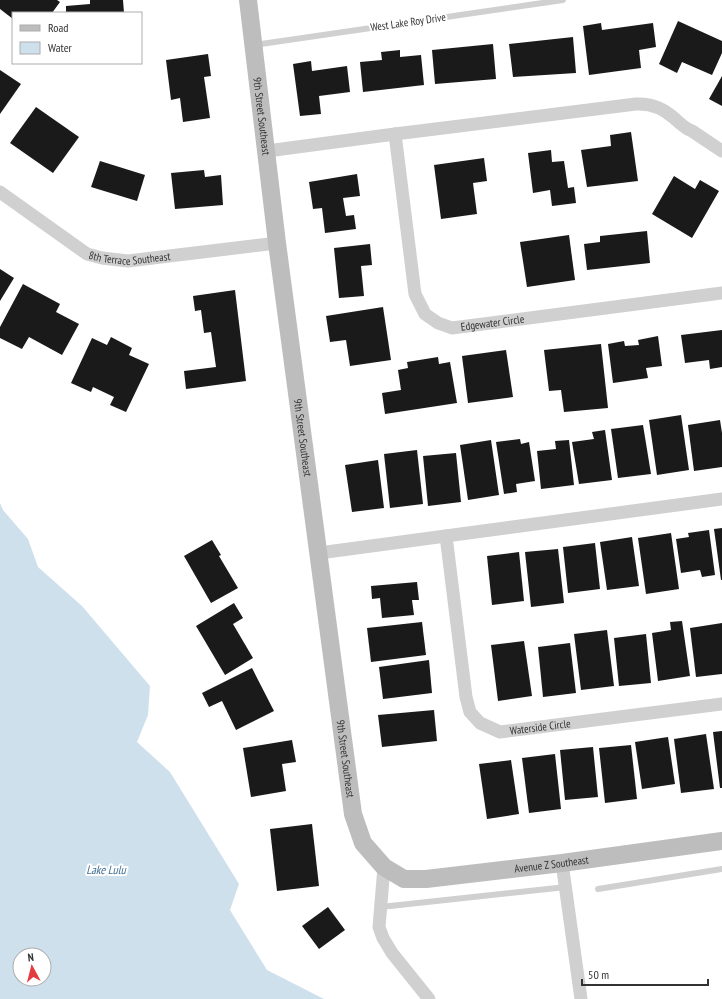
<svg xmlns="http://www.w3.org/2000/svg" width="722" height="999" viewBox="0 0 722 999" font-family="'PT Sans Narrow',sans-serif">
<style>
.water{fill:#cfe0ed;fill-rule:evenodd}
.building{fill:#1a1a1a}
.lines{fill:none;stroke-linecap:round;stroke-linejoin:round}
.lane{stroke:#d0d0d0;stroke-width:6}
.street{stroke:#d0d0d0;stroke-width:13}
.secondary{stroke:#bdbdbd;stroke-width:18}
.labels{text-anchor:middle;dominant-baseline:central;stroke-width:4;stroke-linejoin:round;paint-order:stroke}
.street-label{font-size:11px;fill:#333;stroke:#fff}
.water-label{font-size:12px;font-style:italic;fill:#417195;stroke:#fff}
</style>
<rect width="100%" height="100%" fill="#fff"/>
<path class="water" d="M 0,503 L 3,510 L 28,539 L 38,567 L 82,606 L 150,686 L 148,715 L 137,742 L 170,772 L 239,884 L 230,910 L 267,970 L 324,999 L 0,999 ZM 20,955 L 44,955 L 44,979 L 20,979 Z"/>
<g class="building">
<path d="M 0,0 L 57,0 L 60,2 L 52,13 L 13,13 L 13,19 L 0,9 Z"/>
<path d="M 90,0 L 123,0 L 124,13 L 66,13 L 66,6 L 90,4 Z"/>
<path d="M 678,21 L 722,41 L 722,53 L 712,75 L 682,62 L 677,73 L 659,64 Z"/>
<path d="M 601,23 L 602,30 L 653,23 L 656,47 L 639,50 L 641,68 L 589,75 L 583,26 Z"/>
<path d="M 573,37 L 576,73 L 513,77 L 509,44 Z"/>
<path d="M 493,44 L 496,79 L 435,84 L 432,50 Z"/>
<path d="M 400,50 L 400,57 L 421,55 L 424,85 L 363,92 L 360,62 L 382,60 L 381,52 Z"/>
<path d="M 208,54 L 211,76 L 204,77 L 210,118 L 183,122 L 180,98 L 171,100 L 166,60 Z"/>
<path d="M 311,61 L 312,71 L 347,66 L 350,92 L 319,96 L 321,114 L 300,116 L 293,64 Z"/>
<path d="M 0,70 L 21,84 L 0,114 Z"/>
<path d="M 722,76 L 722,106 L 709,99 Z"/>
<path d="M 36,107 L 79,137 L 53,173 L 10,143 Z"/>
<path d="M 631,132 L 638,181 L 587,187 L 581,150 L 611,146 L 610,135 Z"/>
<path d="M 551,150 L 552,162 L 564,161 L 568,188 L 574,187 L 576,203 L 552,206 L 550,190 L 533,193 L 528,153 Z"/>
<path d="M 484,158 L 487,181 L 473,183 L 477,214 L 441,219 L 434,165 Z"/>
<path d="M 100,161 L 145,175 L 137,201 L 91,187 Z"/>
<path d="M 204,170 L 205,177 L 221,175 L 223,205 L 175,209 L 171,173 Z"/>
<path d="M 357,174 L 360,196 L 343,198 L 346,216 L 354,215 L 356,229 L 325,233 L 322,208 L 313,209 L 309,182 Z"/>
<path d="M 674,176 L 695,189 L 700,180 L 719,191 L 692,238 L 652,214 Z"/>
<path d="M 647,231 L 650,263 L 587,270 L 584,244 L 600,242 L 600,236 Z"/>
<path d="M 569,235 L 575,280 L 527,287 L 520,242 Z"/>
<path d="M 370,244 L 372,265 L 361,266 L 364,296 L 339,298 L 334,248 Z"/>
<path d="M 0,269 L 14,278 L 0,301 Z"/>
<path d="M 23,284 L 60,304 L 56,312 L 79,324 L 62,355 L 29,337 L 22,349 L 0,338 L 0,327 Z"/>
<path d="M 235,290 L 246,381 L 186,389 L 184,371 L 216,367 L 211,332 L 204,333 L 201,310 L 195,311 L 193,296 Z"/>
<path d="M 383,307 L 391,360 L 350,366 L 346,340 L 330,342 L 326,316 Z"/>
<path d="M 722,330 L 722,367 L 710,369 L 709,360 L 685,363 L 681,335 Z"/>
<path d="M 658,336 L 662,366 L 646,368 L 648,378 L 613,383 L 608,344 L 624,341 L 625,346 L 639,345 L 638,340 Z"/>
<path d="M 111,337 L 132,348 L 129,355 L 149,364 L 126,412 L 110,405 L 114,397 L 93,387 L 91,392 L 71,383 L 92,338 L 107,345 Z"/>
<path d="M 601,344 L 608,408 L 564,412 L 561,390 L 549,391 L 544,350 Z"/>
<path d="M 506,350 L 513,397 L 468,403 L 462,356 Z"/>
<path d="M 438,357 L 439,364 L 450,362 L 457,403 L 385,414 L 382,393 L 401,390 L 398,370 L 408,368 L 407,362 Z"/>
<path d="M 681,415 L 689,470 L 657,475 L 649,420 Z"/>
<path d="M 720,420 L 722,433 L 722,467 L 694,471 L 688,425 Z"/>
<path d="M 643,425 L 651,474 L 618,478 L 611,429 Z"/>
<path d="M 605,430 L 612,480 L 579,484 L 572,442 L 594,439 L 592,432 Z"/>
<path d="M 520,439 L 521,444 L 529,442 L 535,481 L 516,484 L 517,492 L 504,494 L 496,442 Z"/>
<path d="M 491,440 L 499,495 L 468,500 L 460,445 Z"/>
<path d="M 569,440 L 574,485 L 541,489 L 537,451 L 556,449 L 555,441 Z"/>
<path d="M 417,450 L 423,504 L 390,508 L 384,454 Z"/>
<path d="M 456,453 L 461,502 L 428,506 L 423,456 Z"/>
<path d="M 378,460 L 384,508 L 352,512 L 345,465 Z"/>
<path d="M 722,528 L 722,580 L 721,580 L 714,529 Z"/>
<path d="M 709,530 L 715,575 L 702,577 L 700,570 L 681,573 L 676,539 L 689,537 L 688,533 Z"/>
<path d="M 671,533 L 679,589 L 646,594 L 638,538 Z"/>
<path d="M 632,537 L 639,586 L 607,590 L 600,542 Z"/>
<path d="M 212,540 L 221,555 L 219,556 L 238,588 L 211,603 L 184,556 Z"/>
<path d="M 595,543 L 600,589 L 568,593 L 563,547 Z"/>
<path d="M 558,549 L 564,603 L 531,607 L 525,552 Z"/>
<path d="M 519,552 L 524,601 L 492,605 L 487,556 Z"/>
<path d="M 417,582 L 419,600 L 412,600 L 414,615 L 382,618 L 380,598 L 372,599 L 371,586 Z"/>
<path d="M 234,603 L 243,618 L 233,624 L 253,658 L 225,675 L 196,626 Z"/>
<path d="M 682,621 L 690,676 L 658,681 L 652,633 L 671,630 L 670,622 Z"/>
<path d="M 422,622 L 426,655 L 371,662 L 367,628 Z"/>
<path d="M 722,623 L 722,674 L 696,677 L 690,628 Z"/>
<path d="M 607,630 L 614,686 L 581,690 L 574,634 Z"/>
<path d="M 646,634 L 651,683 L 619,686 L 614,638 Z"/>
<path d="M 524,641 L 532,696 L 498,701 L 491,645 Z"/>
<path d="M 570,643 L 576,693 L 543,697 L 538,647 Z"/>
<path d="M 429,660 L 432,693 L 383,699 L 379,667 Z"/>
<path d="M 252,668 L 274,711 L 236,730 L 222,701 L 209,707 L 202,693 Z"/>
<path d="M 434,710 L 437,741 L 382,747 L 378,715 Z"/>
<path d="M 722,731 L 722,788 L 720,788 L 713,732 Z"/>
<path d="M 706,734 L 714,789 L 681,793 L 674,739 Z"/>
<path d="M 668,737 L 675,784 L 642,789 L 635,742 Z"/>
<path d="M 292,740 L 296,762 L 282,764 L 286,791 L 251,797 L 243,748 Z"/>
<path d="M 631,745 L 637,799 L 605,803 L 599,748 Z"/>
<path d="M 593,747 L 598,797 L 565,800 L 560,750 Z"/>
<path d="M 555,754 L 561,809 L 529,813 L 522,758 Z"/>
<path d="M 511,760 L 519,814 L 487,819 L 479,764 Z"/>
<path d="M 312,824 L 319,886 L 277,891 L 270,829 Z"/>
<path d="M 328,907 L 345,930 L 319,949 L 302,926 Z"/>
</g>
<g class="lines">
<g class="lane">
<path d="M 254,45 L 563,0"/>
<path d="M 598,889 L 722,869"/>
<path d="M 381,907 L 566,887"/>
</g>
<g class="street">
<path d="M 267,151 L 395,134"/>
<path id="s1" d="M 722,151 L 692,131 C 685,129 680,123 674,118 C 663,108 651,103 636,104 L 395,134 L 415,294 L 425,314 L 438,323 L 452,328 L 722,293"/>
<path id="s2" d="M 0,192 L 87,254 L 102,258 L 128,261 L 277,243"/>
<path id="s3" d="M 446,536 L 466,697 L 470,712 L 480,723 L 500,732 L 722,704"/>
<path d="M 319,553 L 722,499"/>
<path d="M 562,863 L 581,999"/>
<path d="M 384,867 L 379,927 L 383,938 L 392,953 L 429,999"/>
</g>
<path class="secondary" id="s4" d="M 248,0 L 277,243 L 353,814 L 363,843 L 384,867 L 404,879 L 426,879 L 562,863 L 722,841"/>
</g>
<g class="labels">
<g class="street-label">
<text transform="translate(408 22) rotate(-8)">West Lake Roy Drive</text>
<text stroke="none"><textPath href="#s4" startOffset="117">9th Street Southeast</textPath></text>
<text stroke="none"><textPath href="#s2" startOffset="150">8th Terrace Southeast</textPath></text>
<text stroke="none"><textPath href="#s1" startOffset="598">Edgewater Circle</textPath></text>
<text stroke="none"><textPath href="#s4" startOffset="441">9th Street Southeast</textPath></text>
<text stroke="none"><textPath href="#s3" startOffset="255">Waterside Circle</textPath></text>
<text stroke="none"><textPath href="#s4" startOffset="765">9th Street Southeast</textPath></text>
<text stroke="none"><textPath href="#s4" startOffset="1055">Avenue Z Southeast</textPath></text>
</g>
<g class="water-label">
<text x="106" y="869">Lake Lulu</text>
</g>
</g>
<rect x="12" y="12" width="130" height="52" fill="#ffffff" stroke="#adadad"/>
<rect x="20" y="25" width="20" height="6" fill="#bdbdbd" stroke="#adadad"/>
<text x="48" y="32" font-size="12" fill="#333333">Road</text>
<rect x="20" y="42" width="20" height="12" fill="#cfe0ed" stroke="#adadad"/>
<text x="48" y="52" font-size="12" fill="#333333">Water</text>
<g transform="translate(32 967) rotate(353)"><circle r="19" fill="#ffffff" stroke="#adadad"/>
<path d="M0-3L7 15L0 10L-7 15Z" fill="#e23c41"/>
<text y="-6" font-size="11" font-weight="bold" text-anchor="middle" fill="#333333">N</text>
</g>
<path d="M582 979v6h126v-6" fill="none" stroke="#333333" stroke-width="2"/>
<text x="588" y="979" font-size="12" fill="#333333" stroke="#ffffff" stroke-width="3" paint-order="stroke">50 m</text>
</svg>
